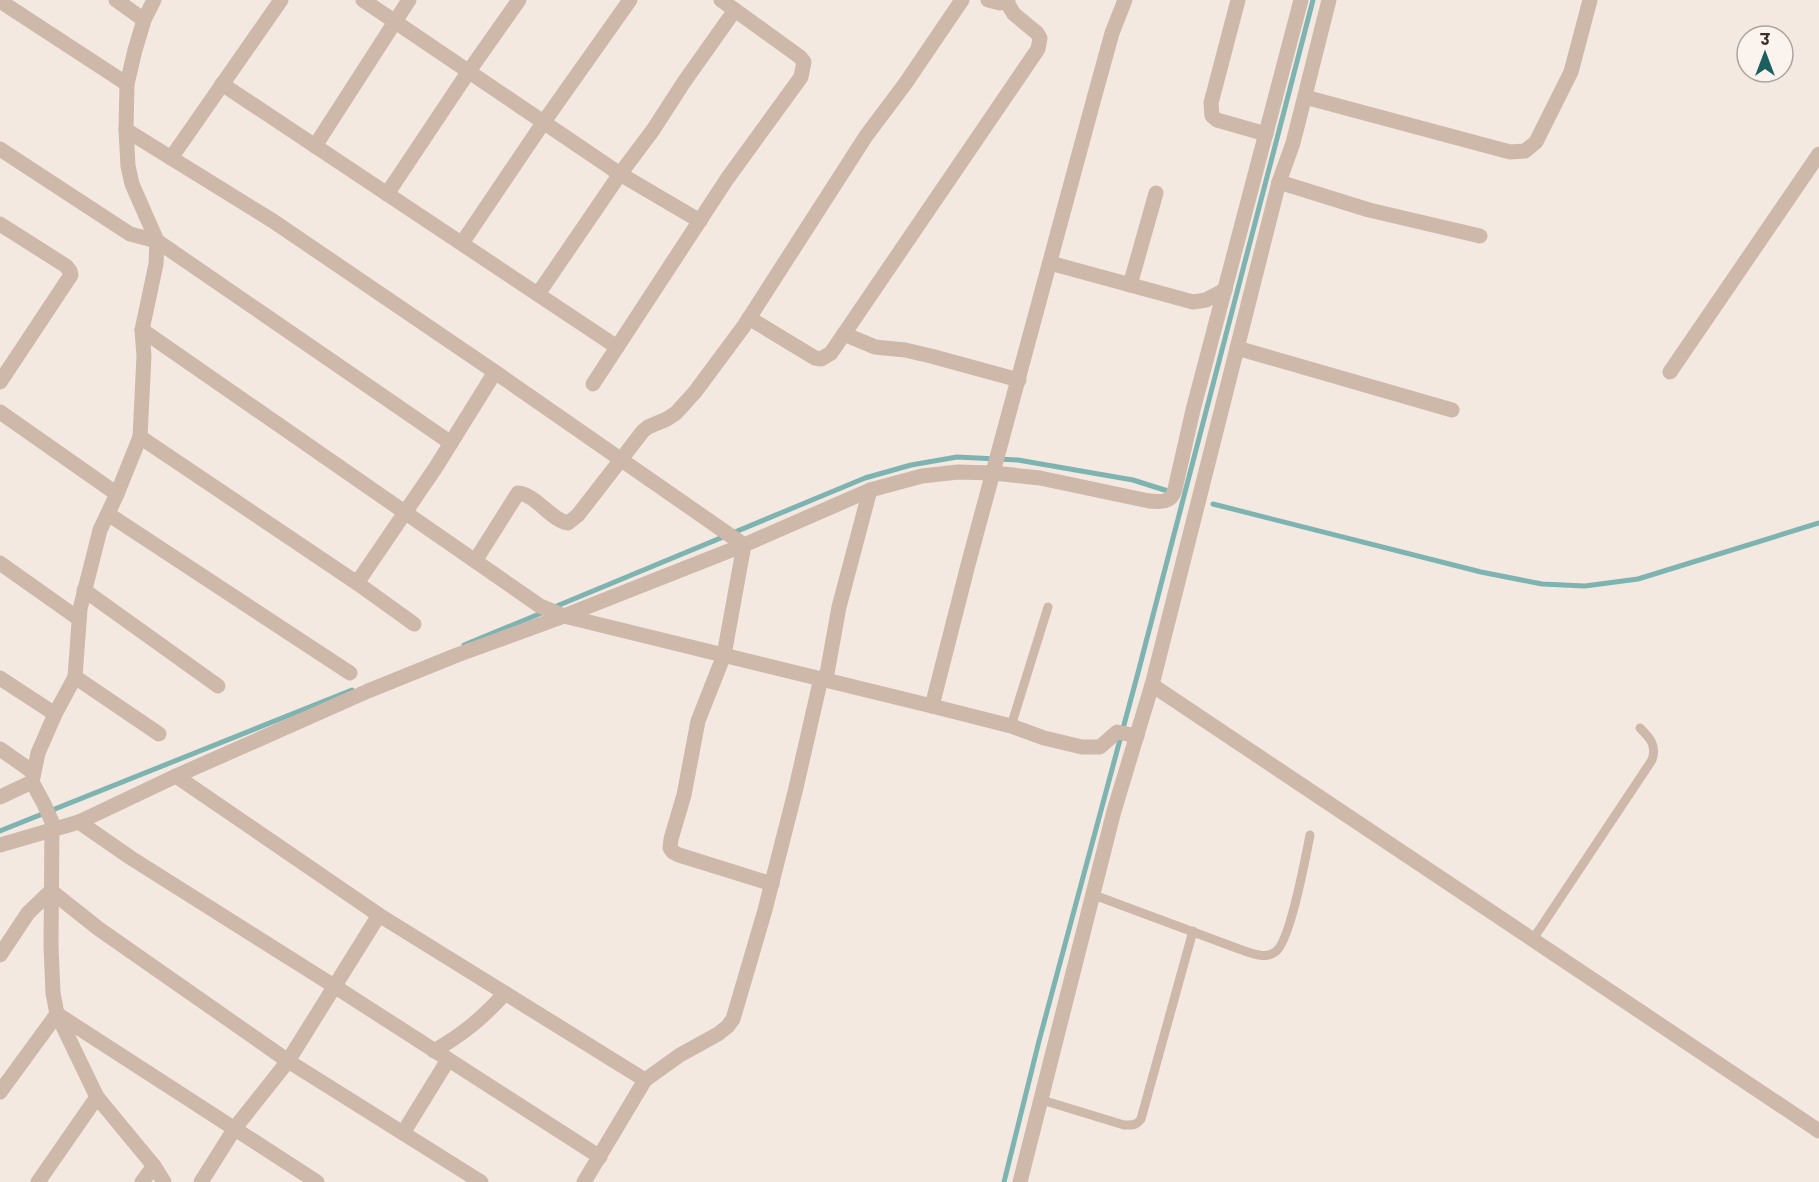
<svg xmlns="http://www.w3.org/2000/svg" width="1819" height="1182" viewBox="0 0 1819 1182" font-family="Poppins,'Noto Sans Devanagari',sans-serif">
<style>
.lines{fill:none;stroke-linecap:round;stroke-linejoin:round}
.stream{stroke:#7db3b1;stroke-width:5}
.lane{stroke:#cdb8aa;stroke-width:9}
.street{stroke:#cdb8aa;stroke-width:15}
</style>
<rect width="100%" height="100%" fill="#f4e9e0"/>
<g class="lines">
<g class="stream">
<path d="M 1213,504 L 1481,572 L 1542,584 L 1585,586 L 1638,579 L 1819,523"/>
<path d="M 552,608 L 865,478 L 911,465 L 957,457 L 1018,460 L 1133,480 L 1171,492"/>
<path d="M 464,645 L 544,612"/>
<path d="M 0,831 L 352,690"/>
<path d="M 1004,1182 L 1039,1041 L 1139,669 L 1313,0"/>
</g>
<g class="lane">
<path d="M 1011,726 L 1048,607"/>
<path d="M 1094,895 L 1239,949 C 1249,952 1265,960 1275,952 C 1290,943 1306,855 1310,835"/>
<path d="M 1533,939 L 1652,760 C 1657,745 1650,738 1640,728"/>
<path d="M 1042,1100 L 1124,1125 C 1132,1125 1136,1126 1141,1119 L 1193,931"/>
</g>
<g class="street">
<path d="M 116,0 L 144,20"/>
<path d="M 154,0 L 144,20 L 135,50 L 127,84 L 126,130 L 128,166 L 132,184 L 157,241 L 156,264 L 142,330 L 144,356 L 140,437 L 117,494 L 100,530 L 80,609 L 75,677 L 55,714 L 38,753 L 32,782 L 44,804 L 52,822 L 51,947 L 53,993 L 57,1014 L 97,1097 L 154,1166 L 164,1182"/>
<path d="M 363,0 L 620,174 L 700,221"/>
<path d="M 988,0 L 1000,3 L 1008,0"/>
<path d="M 1238,0 L 1211,103 L 1212,116 L 1217,120 L 1266,134"/>
<path d="M 0,1 L 127,84"/>
<path d="M 222,84 L 617,347"/>
<path d="M 1305,97 L 1510,152 L 1525,151 L 1536,142 L 1571,72 L 1590,0"/>
<path d="M 126,130 L 273,221 L 495,372 L 744,545 L 724,655 L 698,721 L 684,795 L 671,839 L 670,848 L 673,852 L 679,855 L 772,884"/>
<path d="M 315,146 L 409,0"/>
<path d="M 0,149 L 130,234 L 157,241 L 451,443"/>
<path d="M 171,158 L 281,0"/>
<path d="M 1279,182 L 1369,210 L 1480,236"/>
<path d="M 387,194 L 469,71 L 519,0"/>
<path d="M 0,224 L 66,266 L 70,271 L 71,275 L 0,382"/>
<path d="M 462,243 L 543,123 L 630,0"/>
<path d="M 1050,263 L 1193,302 L 1206,300 L 1225,290"/>
<path d="M 1130,285 L 1156,193"/>
<path d="M 538,294 L 620,174 L 653,130 L 684,82 L 735,10"/>
<path d="M 749,318 L 815,358 L 821,359 L 831,353 L 1038,49 L 1040,38 L 1037,33 L 1014,14 L 1006,1"/>
<path d="M 142,330 L 540,606 L 564,616 L 932,706 L 1011,726 L 1044,738 L 1082,747 L 1100,747 L 1117,732 L 1137,736"/>
<path d="M 844,334 L 875,347 L 905,350 L 931,356 L 1019,380"/>
<path d="M 1237,348 L 1452,410"/>
<path d="M 1670,372 L 1819,154"/>
<path d="M 593,384 L 727,179 L 801,77 L 804,62 L 800,57 L 721,0"/>
<path d="M 0,412 L 117,494"/>
<path d="M 140,437 L 357,583 L 414,624"/>
<path d="M 108,514 L 350,673"/>
<path d="M 475,561 L 518,493 C 537,495 549,519 568,523 L 578,515 L 643,431 L 648,427 L 667,419 L 676,413 L 695,392 L 744,326 L 866,136 L 905,84 L 962,0"/>
<path d="M 0,563 L 79,619"/>
<path d="M 357,583 L 436,467 L 495,372"/>
<path d="M 84,590 L 218,686"/>
<path d="M 75,677 L 159,734"/>
<path d="M 0,678 L 55,714"/>
<path d="M 826,679 L 839,607 L 870,490"/>
<path d="M 1152,685 L 1819,1131"/>
<path d="M 932,706 L 969,561 L 1093,102 L 1112,33 L 1125,0"/>
<path d="M 0,749 L 33,772"/>
<path d="M 176,776 L 379,915 L 645,1080"/>
<path d="M 0,797 L 32,782"/>
<path d="M 79,822 L 131,858 L 334,986 L 600,1157"/>
<path d="M 0,845 L 79,822 L 176,776 L 368,691 L 457,655 L 564,616 L 744,545 L 870,490 L 922,476 L 958,472 L 993,473 L 1040,478 L 1149,501 C 1161,502 1172,503 1175,489 L 1193,410 L 1301,0"/>
<path d="M 0,955 L 28,913 L 51,891 L 99,929 L 288,1061 L 481,1182"/>
<path d="M 434,1051 C 463,1034 483,1018 505,993"/>
<path d="M 0,1092 L 57,1014 L 317,1182"/>
<path d="M 403,1133 L 448,1060"/>
<path d="M 38,1182 L 97,1097"/>
<path d="M 142,1182 L 154,1166"/>
<path d="M 201,1182 L 235,1128 L 288,1061 L 379,915"/>
<path d="M 584,1182 L 645,1080 L 680,1055 L 718,1034 L 728,1026 L 733,1019 L 765,910 L 795,792 L 821,678"/>
<path d="M 1020,1182 L 1114,811 L 1152,685 L 1279,182 L 1293,143 L 1329,0"/>
</g>
</g>
<g transform="translate(1765 54)"><circle r="28" fill="#fbf3ed" stroke="#aea49f" stroke-width="1.5"/>
<path d="M0-4.5L10 22L0 15L-10 22Z" fill="#1d5f5f"/>
<text y="-9" font-size="16" font-weight="bold" text-anchor="middle" fill="#3b2e2a">उ</text>
</g>
</svg>
